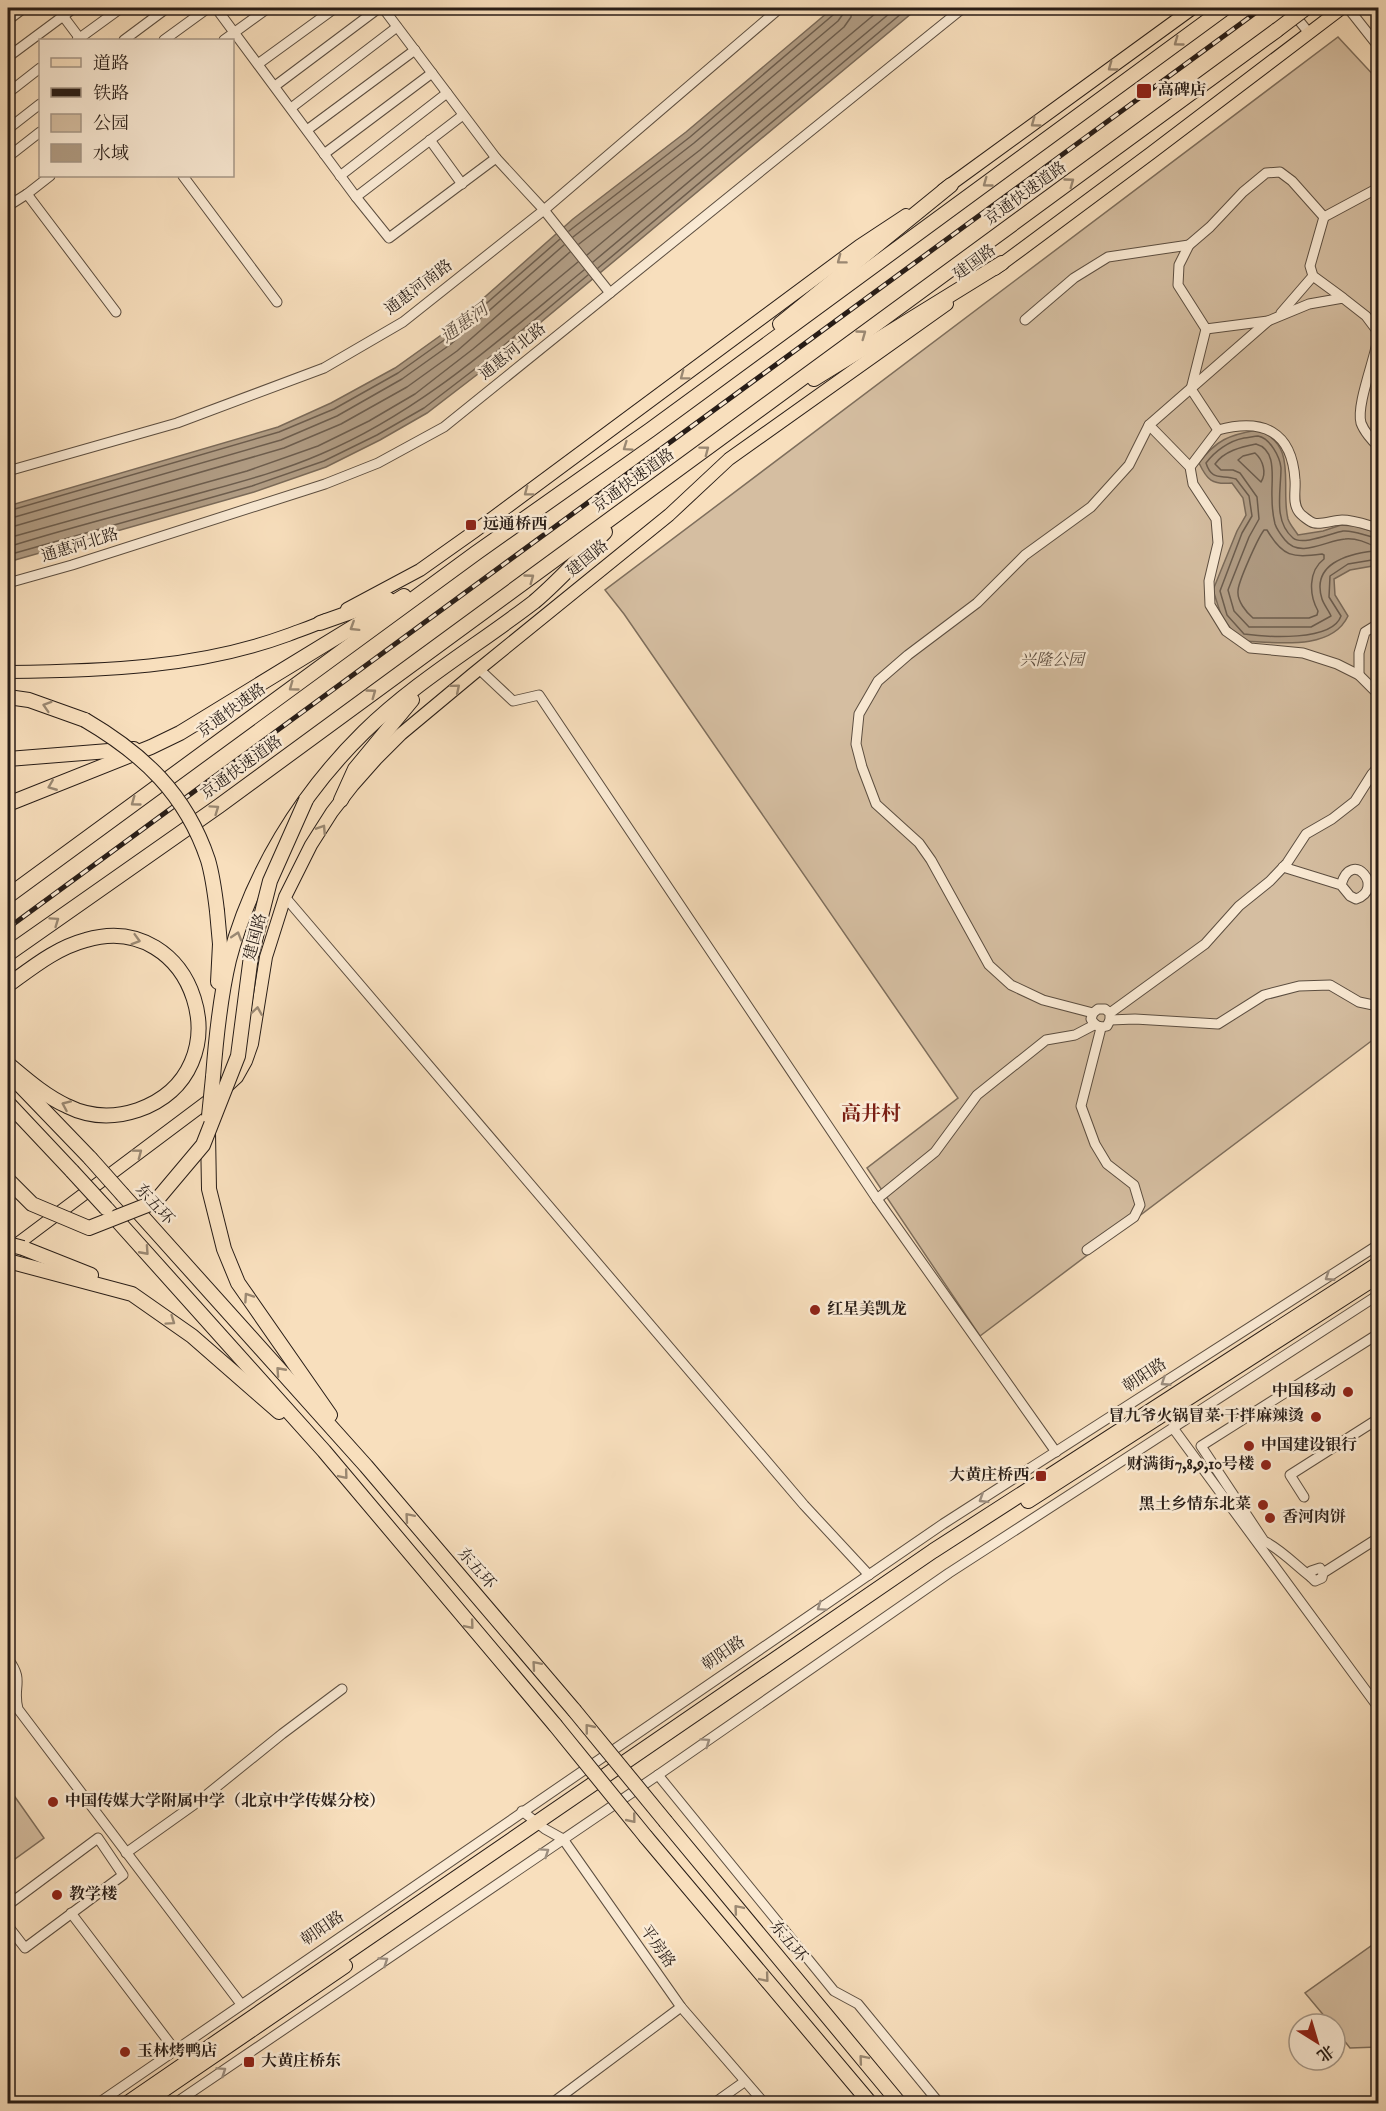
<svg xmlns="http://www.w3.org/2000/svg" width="1386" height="2111" viewBox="0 0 1386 2111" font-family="'IM FELL English','Noto Serif SC',serif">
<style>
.green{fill:#d5bea1;stroke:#7e6e5c;stroke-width:1.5}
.water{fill:#b19d85;stroke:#7a6a59;stroke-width:1.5}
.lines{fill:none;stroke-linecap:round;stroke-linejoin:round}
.shore{stroke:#6c5d4e;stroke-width:1.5}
.minor-casing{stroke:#5c4e40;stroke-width:11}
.major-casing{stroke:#281d17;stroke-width:14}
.highway-casing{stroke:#281d17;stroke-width:16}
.minor{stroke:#faead4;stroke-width:9}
.major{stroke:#f8dfbd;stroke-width:12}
.highway{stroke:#f8dfbd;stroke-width:14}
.rail-casing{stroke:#281d17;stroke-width:5}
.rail{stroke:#faead4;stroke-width:3;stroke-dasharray:9;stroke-linecap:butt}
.highway-bridge-casing{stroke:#281d17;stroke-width:16;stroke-linecap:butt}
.highway-bridge{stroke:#f8dfbd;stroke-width:14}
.oneway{stroke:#9a8872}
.oneway2{stroke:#9c8e7f}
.poi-dot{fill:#8f2418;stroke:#faead4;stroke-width:2}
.labels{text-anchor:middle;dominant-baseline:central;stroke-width:5;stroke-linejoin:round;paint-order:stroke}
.poi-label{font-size:16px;font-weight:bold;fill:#281d17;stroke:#faead4;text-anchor:start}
.street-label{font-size:16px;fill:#281d17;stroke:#faead4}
.park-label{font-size:16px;font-style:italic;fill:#5c4d40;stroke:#faead4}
.water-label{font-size:18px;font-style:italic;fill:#5f5043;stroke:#faead4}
.quarter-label{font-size:20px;font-weight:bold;fill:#7a1f14;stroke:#faead4}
</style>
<rect width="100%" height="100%" fill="#f8dfbd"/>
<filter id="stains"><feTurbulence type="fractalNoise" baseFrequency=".00333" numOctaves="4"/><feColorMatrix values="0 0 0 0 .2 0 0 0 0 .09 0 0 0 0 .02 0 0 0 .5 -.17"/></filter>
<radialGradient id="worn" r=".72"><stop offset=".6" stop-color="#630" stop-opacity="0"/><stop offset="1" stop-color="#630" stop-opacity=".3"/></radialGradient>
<g class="green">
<path d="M 1338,37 L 1378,80 L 1378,1036 L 980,1336 L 867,1168 L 958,1098 L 624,614 L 605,590 Z"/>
<path d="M 8,1787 L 44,1838 L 8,1864 Z"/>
<path d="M 1378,1941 L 1378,2047 L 1350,2048 L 1335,2029 L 1335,2024 L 1331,2024 L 1305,1993 Z"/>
</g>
<g class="water">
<path d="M 833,8 L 918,8 L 487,367 L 427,413 L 380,440 L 326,467 L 254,492 L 8,562 L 8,506 L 278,427 L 331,403 L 395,368 L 444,333 L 573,219 L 686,132 Z"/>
<path d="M 1257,430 C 1299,444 1280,487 1288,519 C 1290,525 1295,530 1298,535 L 1323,531 L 1341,525 L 1356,526 L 1378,533 L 1378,565 L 1350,570 L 1334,579 L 1335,595 L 1348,616 C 1331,652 1274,642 1241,641 L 1222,618 L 1213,590 L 1237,531 L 1246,515 L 1243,498 L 1232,483 C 1212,485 1207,480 1199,463 C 1216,440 1229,435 1257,430 Z"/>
</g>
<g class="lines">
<g class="shore">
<path d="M 569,231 L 690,137 L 833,15 L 836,8"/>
<path d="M 573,237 L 694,143 L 838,21 L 843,14 L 843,8"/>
<path d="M 579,244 L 700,150 L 844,27 L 851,17 L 852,8"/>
<path d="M 587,255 L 882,8"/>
<path d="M 593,262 L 896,8"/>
<path d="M 598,268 L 908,8"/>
<path d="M 1256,444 C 1278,450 1271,480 1272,497 C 1272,505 1273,516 1275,524 C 1277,530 1281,535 1285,540 C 1300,559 1327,540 1345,539 C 1355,538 1368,542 1376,548 L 1374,551 C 1347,554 1311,564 1322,599 C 1324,605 1329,611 1331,616 L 1311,627 L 1249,627 L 1234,611 L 1228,590 L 1249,537 L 1259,519 L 1257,497 L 1240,473 L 1233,470 L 1221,470 L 1215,464 C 1224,451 1241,447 1256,444 Z"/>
<path d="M 1255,453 C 1263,460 1267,473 1261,482 L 1238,460 L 1243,456 Z"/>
<path d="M 8,511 L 279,432 L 334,409 L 398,373 L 447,338 L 560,239"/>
<path d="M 8,519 L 281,440 L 337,416 L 402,379 L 451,344 L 564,245"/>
<path d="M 8,528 L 284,448 L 341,424 L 407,387 L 457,351 L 570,252"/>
<path d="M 1264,530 L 1267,530 C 1283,557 1292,558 1322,554 L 1324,555 L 1324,559 C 1308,571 1309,595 1318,611 L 1317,615 L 1309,618 L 1253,618 C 1246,612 1237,601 1238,591 C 1238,582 1258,538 1264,530 Z"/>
<path d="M 8,538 L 247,471 L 318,446 L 369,421 L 415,394 L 473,349 L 578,262"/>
<path d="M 1378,538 C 1366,537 1356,530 1343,531 C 1332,533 1302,546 1293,538 C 1273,521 1281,491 1281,468 C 1280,457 1270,438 1258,436 C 1254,436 1248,438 1244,438 C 1229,441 1215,451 1206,463 C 1212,482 1222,474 1236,479 L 1249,496 L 1252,516 L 1242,533 L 1220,591 L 1227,615 L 1244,634 C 1266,637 1332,642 1341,616 L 1329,597 L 1330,576 L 1348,564 L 1378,559"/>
<path d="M 8,547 C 71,527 136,511 200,493 C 240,482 282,471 321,454 C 421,412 501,338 584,270"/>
<path d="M 8,555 L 252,486 L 324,461 L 377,435 L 424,408 L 484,362 L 588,275"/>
</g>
<defs>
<g id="minor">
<path d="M 57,8 L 81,40"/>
<path d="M 216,8 L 356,197 L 389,238 L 496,158"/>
<path d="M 383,8 L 496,158 L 544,210 L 610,293"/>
<path d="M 1289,8 L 1309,33"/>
<path d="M 1348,8 L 1378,46"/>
<path d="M 8,20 L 24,8"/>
<path d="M 77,40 L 121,8"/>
<path d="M 124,40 L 167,8"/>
<path d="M 164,40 L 208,8"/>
<path d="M 224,40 L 268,8"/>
<path d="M 8,57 L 74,8"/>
<path d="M 258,64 L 335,8"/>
<path d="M 275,86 L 379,8"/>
<path d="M 8,93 L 40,68"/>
<path d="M 291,108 L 397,27"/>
<path d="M 8,129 L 40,104"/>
<path d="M 307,130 L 415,50"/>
<path d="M 430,140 L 462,184"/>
<path d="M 324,154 L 432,73"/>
<path d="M 8,157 L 40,132"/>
<path d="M 183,176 L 277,302"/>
<path d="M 340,176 L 447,93"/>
<path d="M 27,194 L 116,312"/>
<path d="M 356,197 L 463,115"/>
<path d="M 8,206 L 27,194 L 50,176"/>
<path d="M 1324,217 L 1378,188"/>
<path d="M 1343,298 L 1313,276 L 1310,266 L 1324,217 L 1292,181 L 1280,172 L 1266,173 L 1243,192 L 1210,227 L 1189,245 L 1179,265 L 1178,285 L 1206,329 L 1268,321 L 1309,304 L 1343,298 L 1366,316 L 1378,332"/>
<path d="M 1281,313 L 1313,276"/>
<path d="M 1025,320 L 1074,278 L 1108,257 L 1189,245"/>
<path d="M 1268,321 L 1149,425 L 1190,467 L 1193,484 L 1216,519 L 1218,543 L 1209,581 L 1210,605 L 1226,631 L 1250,648 L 1303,653 L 1337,664 L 1359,675 L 1378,694"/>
<path d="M 1206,329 L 1191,389 L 1218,430 C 1263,418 1292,431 1295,480 C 1296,490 1292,503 1299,512 C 1301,515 1310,522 1314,523 C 1322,525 1334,520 1342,520 C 1354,520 1367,525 1378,528"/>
<path d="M 1378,338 C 1375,359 1356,405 1361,423 C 1364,431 1372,441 1378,446"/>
<path d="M 1190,467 L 1218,430"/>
<path d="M 8,471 L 177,423 L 324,368 L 403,322 L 544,210 L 780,8"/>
<path d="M 8,583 L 72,565 L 325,484 L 378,463 L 444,427 L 963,8"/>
<path d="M 479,669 L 513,701 L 539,695 L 877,1199 L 1056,1452"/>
<path d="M 1359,675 L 1359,653 L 1365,632 L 1378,624"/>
<path d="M 1283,867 L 1341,885 L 1350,896 L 1356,899 C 1386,889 1352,847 1341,885"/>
<path d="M 285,897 L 804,1505 L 869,1575"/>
<path d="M 1093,1013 L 1043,1000 L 1011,985 L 989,965 L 931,860 L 919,843 L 876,804 L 862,767 L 856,744 L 859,714 L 878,681 L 908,655 L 977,603 L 1025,555 L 1091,507 L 1129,465 L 1149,425"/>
<path d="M 1110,1013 L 1105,1009 L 1098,1009 L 1093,1013 L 1091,1019 C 1095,1026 1099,1028 1107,1026 L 1110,1020 L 1110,1013 L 1205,944 L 1239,906 L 1270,881 L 1287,863 L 1306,834 L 1332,819 L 1355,801 L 1372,774 L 1378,767"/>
<path d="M 1110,1020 L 1135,1019 L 1218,1024 L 1264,995 L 1299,986 L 1330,985 L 1359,1002 L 1378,1006"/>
<path d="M 877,1199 L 935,1152 L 977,1095 L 1046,1040 L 1075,1035 L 1094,1025"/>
<path d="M 1087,1250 L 1134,1217 L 1140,1205 L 1134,1185 L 1107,1164 L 1095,1144 L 1081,1106 L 1101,1028"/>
<path d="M 1173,1428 L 1378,1707"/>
<path d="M 1304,1497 L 1290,1475 L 1378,1419"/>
<path d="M 1323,1573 L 1320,1568 L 1311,1571 L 1311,1577 L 1315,1581 L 1322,1578 L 1323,1573 L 1378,1538"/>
<path d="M 1311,1577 C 1295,1565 1282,1550 1264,1541 L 1201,1446 L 1378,1334"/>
<path d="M 8,1659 C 25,1681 12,1686 18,1709 L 241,2004"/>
<path d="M 658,1775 L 834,1991 L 858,2004 L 940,2104"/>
<path d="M 522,1811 L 545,1829 L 563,1839 L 681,2007 L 765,2104"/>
<path d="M 126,1853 L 199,1801 L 282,1734 L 342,1689"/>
<path d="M 8,1905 L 98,1838 L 123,1875 L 25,1948 L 8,1926"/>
<path d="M 71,1913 L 175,2050"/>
<path d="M 97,2104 L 943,1524 L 1378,1245"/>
<path d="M 174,2104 L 658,1775 L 949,1573 L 1378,1295"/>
<path d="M 551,2104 L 681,2007"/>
<path d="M 713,2104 L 744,2082"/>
</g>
<g id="major">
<path d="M 943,190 L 1193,8"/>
<path d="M 995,269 L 1151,153 L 1342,8"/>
<path d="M 347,609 L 420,570 L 475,531 L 859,246 L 906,215"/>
<path d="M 8,672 C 102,671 198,668 288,635 C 301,630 314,626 326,620"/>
<path d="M 8,1251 L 224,1089 L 237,1077 L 246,1061 L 252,1044 L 266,957 L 285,897 L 311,845 L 332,812 L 353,785 L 376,759 L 401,734 L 473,674 L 669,515 L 729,459 L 947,304"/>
</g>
<g id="highway">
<path d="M 780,324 L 951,185"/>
<path d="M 814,379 L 1002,263"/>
<path d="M 320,623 L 388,599"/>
<path d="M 8,697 L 29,700 L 85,720"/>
<path d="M 8,759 L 134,749"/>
<path d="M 341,800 L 355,769 L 412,700"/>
<path d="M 8,804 L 151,747 L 180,733 L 404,596"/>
<path d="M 8,896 L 476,553 L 650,430 L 1225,8"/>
<path d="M 217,911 L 220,944 L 218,982"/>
<path d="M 8,954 L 219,806 L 1277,30"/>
<path d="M 8,985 C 33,967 56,948 86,940 C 194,908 248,1071 138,1110 C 114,1118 89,1117 67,1106 C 45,1096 26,1079 8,1064"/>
<path d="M 11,1076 L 90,1158"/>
<path d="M 213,1077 C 216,1038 220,998 229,960 C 252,873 301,794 364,732 C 415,682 478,645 534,602 C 559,581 582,555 605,532"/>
<path d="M 8,1103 L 72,1171"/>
<path d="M 208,1133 L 209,1189 L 224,1249 L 238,1283 L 330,1415"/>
<path d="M 123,1195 L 366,1466 L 574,1710"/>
<path d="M 107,1209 L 324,1451 L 555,1725"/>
<path d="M 23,1248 L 91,1275"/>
<path d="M 8,1261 L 132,1294 L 192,1336 L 279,1412"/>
<path d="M 1028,1501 L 1378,1276"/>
<path d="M 666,1822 L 900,2104"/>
<path d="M 646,1837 L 871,2104"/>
<path d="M 126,2104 L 933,1551 L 1378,1264"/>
<path d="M 143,2104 L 345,1966"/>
</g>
</defs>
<use href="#minor" class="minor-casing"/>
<use href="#major" class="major-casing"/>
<use href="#highway" class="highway-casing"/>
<use href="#minor" class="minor"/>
<use href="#major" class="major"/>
<use href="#highway" class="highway"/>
<defs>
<path id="rail" d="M 8,928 L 1262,8"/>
</defs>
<use href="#rail" class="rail-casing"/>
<use href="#rail" class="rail"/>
<defs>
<g id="highway-bridge">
<path d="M 1277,30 L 1306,8"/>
<path d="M 85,720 C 143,754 186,794 208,860 C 213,877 215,894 217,911"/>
<path d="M 209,1116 L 213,1077"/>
<path d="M 90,1158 L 123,1195"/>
<path d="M 72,1171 L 106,1208"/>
<path d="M 8,1180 L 32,1204 L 89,1228 L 155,1202 L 203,1145 L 238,1056 L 251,956 L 270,881 L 306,800"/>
<path d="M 8,1244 L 23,1248"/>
<path d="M 574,1710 L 666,1822"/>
<path d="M 555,1725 L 646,1837"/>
</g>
</defs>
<use href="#highway-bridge" class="highway-bridge-casing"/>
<use href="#highway-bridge" class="highway-bridge"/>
</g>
<defs><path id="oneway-chevron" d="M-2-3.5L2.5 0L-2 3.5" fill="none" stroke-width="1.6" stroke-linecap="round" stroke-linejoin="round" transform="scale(1.5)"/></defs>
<g class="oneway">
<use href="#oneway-chevron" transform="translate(1178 42) rotate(144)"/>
<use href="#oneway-chevron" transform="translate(1112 67) rotate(144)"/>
<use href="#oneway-chevron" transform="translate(1035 123) rotate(144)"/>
<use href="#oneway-chevron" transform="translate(1070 182) rotate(-36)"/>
<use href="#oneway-chevron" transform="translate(987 183) rotate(144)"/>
<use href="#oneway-chevron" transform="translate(841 260) rotate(143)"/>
<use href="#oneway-chevron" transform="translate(862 334) rotate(-36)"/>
<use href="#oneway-chevron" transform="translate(684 376) rotate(143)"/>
<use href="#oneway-chevron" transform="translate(627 447) rotate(145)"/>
<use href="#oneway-chevron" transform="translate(705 450) rotate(-37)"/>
<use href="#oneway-chevron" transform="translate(528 492) rotate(143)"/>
<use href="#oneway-chevron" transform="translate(530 578) rotate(-36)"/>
<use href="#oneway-chevron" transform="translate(354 627) rotate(148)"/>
<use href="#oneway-chevron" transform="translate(293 687) rotate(144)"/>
<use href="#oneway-chevron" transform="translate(456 688) rotate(-40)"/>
<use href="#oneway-chevron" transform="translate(372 693) rotate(-36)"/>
<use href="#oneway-chevron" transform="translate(47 706) rotate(-163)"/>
<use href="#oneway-chevron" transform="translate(52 786) rotate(158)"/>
<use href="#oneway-chevron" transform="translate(135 802) rotate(144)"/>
<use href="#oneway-chevron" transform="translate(215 809) rotate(-35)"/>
<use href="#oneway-chevron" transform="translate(322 829) rotate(-57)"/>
<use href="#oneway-chevron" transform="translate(55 921) rotate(-35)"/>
<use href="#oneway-chevron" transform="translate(237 936) rotate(-73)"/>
<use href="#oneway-chevron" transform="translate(136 940) rotate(16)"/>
<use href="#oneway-chevron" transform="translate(257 1011) rotate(-81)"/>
<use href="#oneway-chevron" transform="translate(66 1105) rotate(-156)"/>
<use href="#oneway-chevron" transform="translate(138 1153) rotate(-37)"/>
<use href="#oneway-chevron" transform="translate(145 1251) rotate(48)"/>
<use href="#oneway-chevron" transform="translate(248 1297) rotate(-124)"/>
<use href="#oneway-chevron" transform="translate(171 1321) rotate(35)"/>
<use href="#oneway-chevron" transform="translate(280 1371) rotate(-132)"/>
<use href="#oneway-chevron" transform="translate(344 1475) rotate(50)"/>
<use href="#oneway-chevron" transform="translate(409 1517) rotate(-131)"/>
<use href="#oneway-chevron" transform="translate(470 1625) rotate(50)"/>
<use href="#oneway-chevron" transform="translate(536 1665) rotate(-131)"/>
<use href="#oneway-chevron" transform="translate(589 1728) rotate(-129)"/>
<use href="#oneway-chevron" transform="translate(632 1819) rotate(51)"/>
<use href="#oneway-chevron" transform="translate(738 1909) rotate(-130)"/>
<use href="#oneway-chevron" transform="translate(765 1978) rotate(50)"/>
<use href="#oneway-chevron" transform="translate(863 2059) rotate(-130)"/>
</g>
<g class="oneway2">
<use href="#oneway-chevron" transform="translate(1329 1277) rotate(147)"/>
<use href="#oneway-chevron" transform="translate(1165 1382) rotate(147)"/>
<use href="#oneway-chevron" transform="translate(983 1499) rotate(148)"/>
<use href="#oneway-chevron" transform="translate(821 1607) rotate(146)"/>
<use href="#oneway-chevron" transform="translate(706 1742) rotate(-35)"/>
<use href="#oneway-chevron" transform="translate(545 1852) rotate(-34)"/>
<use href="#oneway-chevron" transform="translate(384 1961) rotate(-34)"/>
<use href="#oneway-chevron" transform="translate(222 2071) rotate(-34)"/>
</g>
<g class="poi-dot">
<rect x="1136" y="83" width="16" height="16" rx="3"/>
<rect x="465" y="519" width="12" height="12" rx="3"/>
<circle cx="815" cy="1310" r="6"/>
<circle cx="1348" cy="1392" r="6"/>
<circle cx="1316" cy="1417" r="6"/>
<circle cx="1249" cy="1446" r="6"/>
<circle cx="1266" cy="1465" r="6"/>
<rect x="1035" y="1470" width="12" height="12" rx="3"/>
<circle cx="1263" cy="1505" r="6"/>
<circle cx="1270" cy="1518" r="6"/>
<circle cx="53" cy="1802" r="6"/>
<circle cx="57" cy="1895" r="6"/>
<circle cx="125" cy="2052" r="6"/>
<rect x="243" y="2056" width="12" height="12" rx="3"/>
</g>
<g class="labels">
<g class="poi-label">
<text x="1158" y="91">高碑店</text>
<text x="483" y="525">远通桥西</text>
<text x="827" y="1310">红星美凯龙</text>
<text x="1336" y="1392" text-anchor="end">中国移动</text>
<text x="1304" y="1417" text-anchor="end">冒九爷火锅冒菜·干拌麻辣烫</text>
<text x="1261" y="1446">中国建设银行</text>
<text x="1254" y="1465" text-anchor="end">财满街7,8,9,10号楼</text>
<text x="1029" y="1476" text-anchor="end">大黄庄桥西</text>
<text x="1251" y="1505" text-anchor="end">黑土乡情东北菜</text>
<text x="1282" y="1518">香河肉饼</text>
<text x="65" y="1802">中国传媒大学附属中学（北京中学传媒分校）</text>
<text x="69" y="1895">教学楼</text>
<text x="137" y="2052">玉林烤鸭店</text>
<text x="261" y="2062">大黄庄桥东</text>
</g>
<g class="street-label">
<text transform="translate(1026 194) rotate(-36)">京通快速道路</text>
<text transform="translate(975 263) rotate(-36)">建国路</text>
<text transform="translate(419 288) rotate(-37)">通惠河南路</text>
<text transform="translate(513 352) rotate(-39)">通惠河北路</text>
<text transform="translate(634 481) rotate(-36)">京通快速道路</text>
<text transform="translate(80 546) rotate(-17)">通惠河北路</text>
<text transform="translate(588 559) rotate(-39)">建国路</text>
<text transform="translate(232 711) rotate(-36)">京通快速路</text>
<text transform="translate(242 768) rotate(-36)">京通快速道路</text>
<text transform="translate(256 937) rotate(-75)">建国路</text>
<text transform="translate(154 1205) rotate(48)">东五环</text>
<text transform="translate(1145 1376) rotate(-33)">朝阳路</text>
<text transform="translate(476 1569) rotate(49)">东五环</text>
<text transform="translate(724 1654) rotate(-34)">朝阳路</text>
<text transform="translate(323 1929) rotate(-34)">朝阳路</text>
<text transform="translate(788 1942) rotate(50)">东五环</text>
<text transform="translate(657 1947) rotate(55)">平房路</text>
</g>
<g class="park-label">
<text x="1052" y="661">兴隆公园</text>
</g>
<g class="water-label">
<text transform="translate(465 324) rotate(-36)">通惠河</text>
</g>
<g class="quarter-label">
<text x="871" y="1114">高井村</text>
</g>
</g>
<rect width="1386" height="2111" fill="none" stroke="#f8dfbd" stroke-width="30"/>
<rect x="9" y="9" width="1368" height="2093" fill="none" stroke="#281d17" stroke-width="3"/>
<rect x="15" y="15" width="1356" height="2081" fill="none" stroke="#281d17" stroke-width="1.5"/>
<rect x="39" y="39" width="195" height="138" fill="#faead4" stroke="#a69888" stroke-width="1.5"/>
<rect x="51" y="58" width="30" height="9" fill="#f8dfbd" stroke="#a69888" stroke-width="1.5"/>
<text x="93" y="69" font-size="18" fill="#281d17">道路</text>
<rect x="51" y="88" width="30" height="9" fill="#281d17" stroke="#a69888" stroke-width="1.5"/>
<text x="93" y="99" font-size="18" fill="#281d17">铁路</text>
<rect x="51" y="114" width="30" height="18" fill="#d5bea1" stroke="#a69888" stroke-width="1.5"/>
<text x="93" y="129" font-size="18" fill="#281d17">公园</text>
<rect x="51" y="144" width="30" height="18" fill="#b19d85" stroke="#a69888" stroke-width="1.5"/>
<text x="93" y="159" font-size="18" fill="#281d17">水域</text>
<g transform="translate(1317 2042) rotate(143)"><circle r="28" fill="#faead4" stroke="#a69888" stroke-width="1.5"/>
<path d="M0-4.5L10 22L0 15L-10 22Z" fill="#8f2418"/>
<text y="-9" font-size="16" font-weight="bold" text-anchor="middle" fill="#281d17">北</text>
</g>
<rect width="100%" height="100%" filter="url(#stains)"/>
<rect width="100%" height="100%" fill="url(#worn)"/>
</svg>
